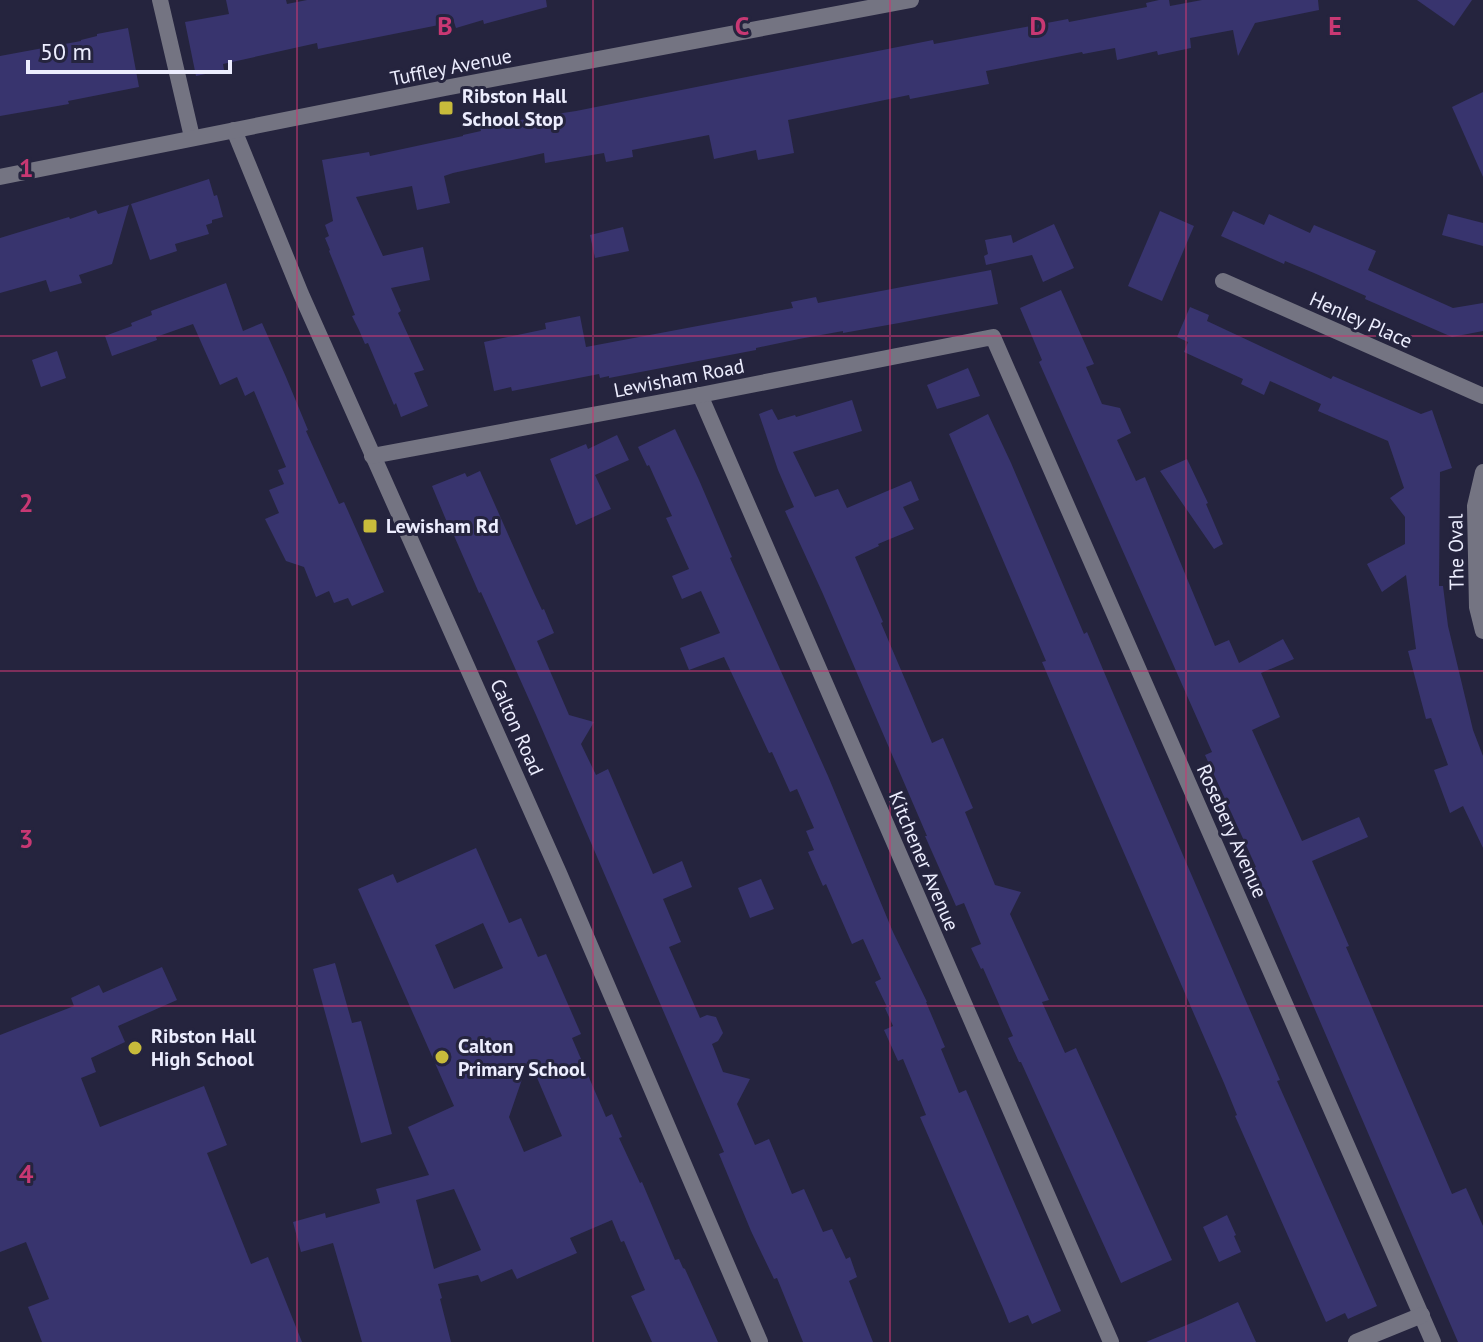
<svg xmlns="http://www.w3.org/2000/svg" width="1483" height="1342" viewBox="0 0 1483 1342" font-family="'PT Sans',sans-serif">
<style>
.building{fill:#38346e;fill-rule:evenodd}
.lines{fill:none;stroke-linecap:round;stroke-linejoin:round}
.minor{stroke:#747482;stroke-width:16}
.grid{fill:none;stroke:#c83873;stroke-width:2;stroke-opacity:0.55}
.poi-dot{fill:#c8bb3b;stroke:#25243e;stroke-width:3}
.labels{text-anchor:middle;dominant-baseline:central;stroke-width:6;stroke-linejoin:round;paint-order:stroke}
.street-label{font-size:20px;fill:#ecedfe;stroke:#25243e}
.poi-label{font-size:20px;font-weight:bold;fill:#ecedfe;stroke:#25243e;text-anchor:start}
.grid-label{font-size:26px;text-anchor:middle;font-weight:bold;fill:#c83873;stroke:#25243e;stroke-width:6;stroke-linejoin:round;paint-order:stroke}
</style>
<rect width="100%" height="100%" fill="#25243e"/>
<g class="building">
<path d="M 226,0 L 286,0 L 287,4 L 307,0 L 546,0 L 547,7 L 484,24 L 483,20 L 456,28 L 454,22 L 318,49 L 317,43 L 223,64 L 224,70 L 196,76 L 185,22 L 229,14 Z"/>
<path d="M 1159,0 L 1169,0 L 1170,6 L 1202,0 L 1318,0 L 1319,10 L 1255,23 L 1238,56 L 1233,30 L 1190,38 L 1191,48 L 1158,55 L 1157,51 L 1117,60 L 1115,48 L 1083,54 L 1082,52 L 986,71 L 989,84 L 910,99 L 909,95 L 788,120 L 794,153 L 758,160 L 756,150 L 714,159 L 709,135 L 632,150 L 633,157 L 606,162 L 604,153 L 545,163 L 544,153 L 453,173 L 444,176 L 450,203 L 417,210 L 412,186 L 356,197 L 383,256 L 423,247 L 430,280 L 391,288 L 401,311 L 398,313 L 424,370 L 414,373 L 428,406 L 401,417 L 396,403 L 394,405 L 368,343 L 365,344 L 359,330 L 352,316 L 355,315 L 329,251 L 330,250 L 325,238 L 329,236 L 325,225 L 333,221 L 322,160 L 369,152 L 370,156 L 463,136 L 463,135 L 481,131 L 480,128 L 530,118 L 576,111 L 933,40 L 934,44 L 1068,19 L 1069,22 L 1147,7 L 1146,3 Z"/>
<path d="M 1417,0 L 1472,0 L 1454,26 Z"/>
<path d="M 128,28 L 139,87 L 68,101 L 69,104 L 0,116 L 0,56 L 81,41 L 81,40 L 97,36 L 97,34 Z"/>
<path d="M 1483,92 L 1483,177 L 1452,107 Z"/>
<path d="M 209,179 L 214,196 L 217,195 L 223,217 L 212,220 L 212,223 L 206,225 L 209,234 L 175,244 L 177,251 L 150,260 L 131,204 Z"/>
<path d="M 129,205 L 112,264 L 79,275 L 82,283 L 50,292 L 46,280 L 0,293 L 0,238 L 69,217 L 70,219 L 96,210 L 98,214 Z"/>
<path d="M 1160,211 L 1194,226 L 1162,301 L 1128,286 Z"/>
<path d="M 1233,211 L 1264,225 L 1269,214 L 1310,233 L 1314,225 L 1376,251 L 1368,270 L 1453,308 L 1483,303 L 1483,331 L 1452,337 L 1365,299 L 1366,296 L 1314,273 L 1285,261 L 1284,264 L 1221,236 Z"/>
<path d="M 1448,214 L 1483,223 L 1483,246 L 1442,235 Z"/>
<path d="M 1054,224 L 1074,268 L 1043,282 L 1032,255 L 986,265 L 984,256 L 988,254 L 985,240 L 1011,235 L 1013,243 Z"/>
<path d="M 623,227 L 629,251 L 595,258 L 590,235 Z"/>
<path d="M 991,270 L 998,304 L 899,323 L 843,333 L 843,331 L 799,339 L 756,348 L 756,350 L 609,378 L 609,376 L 600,378 L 599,374 L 512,391 L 511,387 L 494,391 L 484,342 L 546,329 L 545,323 L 580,316 L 586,347 L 793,308 L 791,302 L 816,297 L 818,303 Z"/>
<path d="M 226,283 L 243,331 L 262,323 L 286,377 L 308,430 L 306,431 L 339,504 L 344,502 L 384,592 L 352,606 L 348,598 L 334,603 L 329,591 L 316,597 L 304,567 L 286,561 L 265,519 L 279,513 L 269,490 L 284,484 L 278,470 L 286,467 L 254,391 L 245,396 L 237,377 L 220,385 L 193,324 L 156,337 L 157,340 L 112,356 L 105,336 L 132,326 L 131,323 L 152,315 L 151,311 Z"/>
<path d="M 1061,290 L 1094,364 L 1086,367 L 1102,404 L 1120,408 L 1131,433 L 1117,440 L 1136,481 L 1145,477 L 1215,646 L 1229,640 L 1239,663 L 1283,639 L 1294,659 L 1261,673 L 1280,717 L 1252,730 L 1302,841 L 1359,817 L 1368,837 L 1312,861 L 1349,946 L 1346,947 L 1452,1194 L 1466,1188 L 1483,1226 L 1483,1342 L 1458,1342 L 1254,868 L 1256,867 L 1205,755 L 1212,752 L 1039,362 L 1042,360 L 1020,308 Z"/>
<path d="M 1190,307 L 1209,315 L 1207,321 L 1331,379 L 1333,376 L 1421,414 L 1432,410 L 1452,468 L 1440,472 L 1439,586 L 1443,586 L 1448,626 L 1473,730 L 1483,756 L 1483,848 L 1463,806 L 1450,813 L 1434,770 L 1448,765 L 1431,718 L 1426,719 L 1408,651 L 1416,649 L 1406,575 L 1382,592 L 1367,564 L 1405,544 L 1405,517 L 1390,498 L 1404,488 L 1388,441 L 1318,411 L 1321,404 L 1270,381 L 1264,395 L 1241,384 L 1243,379 L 1184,352 L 1188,342 L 1177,337 Z"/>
<path d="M 57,351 L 66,378 L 41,387 L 32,360 Z"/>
<path d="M 968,368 L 980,396 L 937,409 L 927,385 Z"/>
<path d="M 852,400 L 862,431 L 793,452 L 815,497 L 838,489 L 847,508 L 911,481 L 919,500 L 903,507 L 914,529 L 878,544 L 879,546 L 855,557 L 883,622 L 881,623 L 932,743 L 943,738 L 973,808 L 965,812 L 995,885 L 1021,892 L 1010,914 L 1049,1000 L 1042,1002 L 1065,1053 L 1076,1048 L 1172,1260 L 1121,1283 L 1021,1062 L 1019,1062 L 1008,1038 L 1013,1036 L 983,968 L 981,969 L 971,948 L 981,944 L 964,903 L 956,906 L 925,836 L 927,836 L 823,594 L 785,511 L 794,507 L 778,470 L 759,414 L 772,409 L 778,420 L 795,415 L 796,417 Z"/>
<path d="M 988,414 L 1011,463 L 1084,634 L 1087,632 L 1110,686 L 1280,1080 L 1277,1081 L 1377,1306 L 1348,1319 L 1345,1313 L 1326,1322 L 1235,1116 L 1237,1115 L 1224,1083 L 1091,777 L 1042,662 L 1046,661 L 1032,628 L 949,434 Z"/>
<path d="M 675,429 L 699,480 L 732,557 L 730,558 L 828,776 L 893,932 L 927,1002 L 926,1002 L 945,1047 L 941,1049 L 959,1093 L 966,1090 L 1061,1311 L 1032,1324 L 1028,1315 L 1009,1323 L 1003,1308 L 920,1117 L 926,1115 L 903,1059 L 898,1061 L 884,1030 L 893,1026 L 885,1008 L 887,1007 L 875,982 L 881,979 L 863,939 L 852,944 L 826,884 L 823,886 L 808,852 L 814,850 L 806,831 L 814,828 L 797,789 L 790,792 L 772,752 L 769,753 L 724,657 L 689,670 L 680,648 L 720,633 L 701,591 L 682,599 L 672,576 L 689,569 L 666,518 L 672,516 L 649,465 L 647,466 L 638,447 Z"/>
<path d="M 617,435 L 629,460 L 595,475 L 611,509 L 576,525 L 550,459 L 586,444 L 588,449 Z"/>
<path d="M 1187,459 L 1208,503 L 1206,504 L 1223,544 L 1214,549 L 1160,471 Z"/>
<path d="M 480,471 L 534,593 L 542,610 L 544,609 L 554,633 L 537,641 L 569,715 L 594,722 L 581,744 L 596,775 L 608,769 L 653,874 L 682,861 L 692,887 L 663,899 L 681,942 L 669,947 L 700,1018 L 707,1015 L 716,1017 L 723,1033 L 718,1041 L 712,1044 L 723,1072 L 750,1079 L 737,1104 L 755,1145 L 769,1139 L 792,1194 L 804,1189 L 823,1232 L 832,1229 L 846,1259 L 850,1257 L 857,1277 L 849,1281 L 873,1342 L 803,1342 L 777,1278 L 774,1279 L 751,1231 L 719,1154 L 724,1152 L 536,715 L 481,592 L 479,593 L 452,531 L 451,532 L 432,486 L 465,473 L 467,477 Z"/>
<path d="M 476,848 L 509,923 L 521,918 L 538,957 L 546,954 L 581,1034 L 572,1038 L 606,1117 L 612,1114 L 622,1137 L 619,1138 L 640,1183 L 642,1182 L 675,1260 L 679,1259 L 683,1268 L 685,1269 L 718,1342 L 652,1342 L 631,1296 L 645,1290 L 624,1241 L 621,1242 L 612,1220 L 570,1238 L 577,1253 L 517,1279 L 512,1269 L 481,1282 L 478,1275 L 438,1284 L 442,1298 L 440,1299 L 451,1342 L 362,1342 L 333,1243 L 301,1252 L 293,1222 L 325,1213 L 326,1218 L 380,1203 L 376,1189 L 429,1175 L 408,1127 L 454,1106 L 358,889 L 393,874 L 397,883 ZM 483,923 L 503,968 L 454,989 L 435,945 ZM 529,1059 L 562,1136 L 524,1152 L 509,1117 ZM 454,1189 L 481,1250 L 434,1269 L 416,1200 Z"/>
<path d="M 761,879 L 774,909 L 750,918 L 738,888 Z"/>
<path d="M 335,963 L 352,1023 L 361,1021 L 392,1134 L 361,1143 L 313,969 Z"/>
<path d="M 162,967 L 177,1000 L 118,1026 L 125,1042 L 91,1058 L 96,1072 L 81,1078 L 100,1127 L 204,1086 L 227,1145 L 207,1153 L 251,1264 L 268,1257 L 302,1342 L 42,1342 L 28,1307 L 49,1299 L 26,1242 L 0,1252 L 0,1035 L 74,1006 L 71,998 L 99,985 L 103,993 Z"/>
<path d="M 1227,1215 L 1236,1235 L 1234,1236 L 1241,1252 L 1219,1262 L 1203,1227 Z"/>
<path d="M 1238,1302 L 1256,1342 L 1146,1342 L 1201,1319 Z"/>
</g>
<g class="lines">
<g class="minor">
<path d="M 160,0 L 192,137"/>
<path d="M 234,130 L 301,294 L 559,873 L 760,1342"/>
<path d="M 0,177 L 445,88 L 911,0"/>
<path d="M 1223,281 L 1483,396"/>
<path d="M 700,395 L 1111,1342"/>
<path d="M 372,456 L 700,395 L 993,337 L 1433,1342"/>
<path d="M 1483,472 L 1475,506 L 1477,607 L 1483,631"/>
<path d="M 1356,1342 L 1422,1315"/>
</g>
</g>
<path class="grid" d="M 297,0 L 297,1342M 593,0 L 593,1342M 890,0 L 890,1342M 1186,0 L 1186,1342M 0,336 L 1483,336M 0,671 L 1483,671M 0,1006 L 1483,1006"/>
<g class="poi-dot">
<rect x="438" y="100" width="16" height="16" rx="4"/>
<rect x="362" y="518" width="16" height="16" rx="4"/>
<circle cx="135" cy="1048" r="8"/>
<circle cx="442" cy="1057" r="8"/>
</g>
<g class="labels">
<g class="street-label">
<text transform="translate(451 67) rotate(-11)">Tuffley Avenue</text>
<text transform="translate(1361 320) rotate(24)">Henley Place</text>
<text transform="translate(679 378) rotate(-11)">Lewisham Road</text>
<text transform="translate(1456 552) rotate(-91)">The Oval</text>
<text transform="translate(517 727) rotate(66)">Calton Road</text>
<text transform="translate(1232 831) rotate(66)">Rosebery Avenue</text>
<text transform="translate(924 861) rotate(67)">Kitchener Avenue</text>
</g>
<g class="poi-label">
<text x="462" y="96">Ribston Hall<tspan x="462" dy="23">School Stop</tspan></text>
<text x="386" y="526">Lewisham Rd</text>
<text x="151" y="1036">Ribston Hall<tspan x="151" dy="23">High School</tspan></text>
<text x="458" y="1046">Calton<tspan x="458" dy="23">Primary School</tspan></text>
</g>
</g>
<g class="grid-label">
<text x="445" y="35">B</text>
<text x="742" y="35">C</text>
<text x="1038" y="35">D</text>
<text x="1335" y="35">E</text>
<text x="26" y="177">1</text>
<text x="26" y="512">2</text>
<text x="26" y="848">3</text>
<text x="26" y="1183">4</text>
</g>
<path d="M28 60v12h202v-12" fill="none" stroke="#ecedfe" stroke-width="4"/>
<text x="40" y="60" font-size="24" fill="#ecedfe" stroke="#25243e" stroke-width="6" paint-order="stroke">50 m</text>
</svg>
